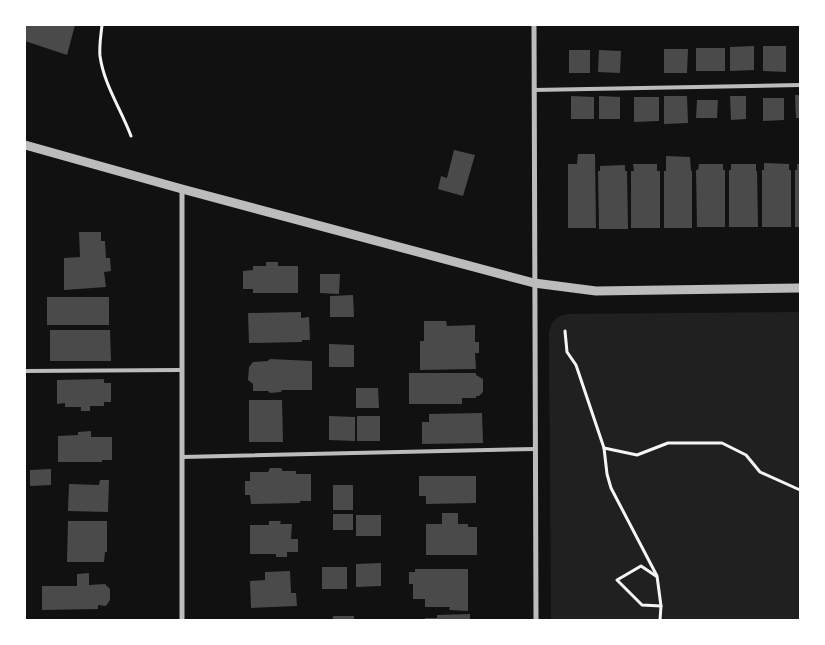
<svg xmlns="http://www.w3.org/2000/svg" width="825" height="645" viewBox="0 0 825 645" font-family="'Titillium Web',sans-serif">
<style>
.green{fill:#202020}
.building{fill:#4a4a4a}
.lines{fill:none;stroke-linecap:round;stroke-linejoin:round}
.path{stroke:#f5f5f5;stroke-width:3}
.service{stroke:#bcbcbc;stroke-width:4}
.minor{stroke:#bcbcbc;stroke-width:5}
.tertiary{stroke:#bcbcbc;stroke-width:9}
</style>
<rect width="100%" height="100%" fill="#111"/>
<path class="green" d="M 800,312 L 800,620 L 551,620 L 549,333 C 551,321 556,316 568,314 Z"/>
<g class="building">
<path d="M 25,25 L 75,25 L 67,55 L 25,41 Z"/>
<path d="M 754,46 L 754,70 L 730,71 L 730,47 Z"/>
<path d="M 763,46 L 786,46 L 786,72 L 763,71 Z"/>
<rect x="696" y="48" width="29" height="23"/>
<path d="M 664,49 L 688,49 L 687,73 L 664,73 Z"/>
<rect x="569" y="50" width="21" height="23"/>
<path d="M 599,50 L 621,51 L 620,73 L 598,72 Z"/>
<path d="M 795,95 L 800,95 L 800,118 L 796,118 Z"/>
<path d="M 571,96 L 594,97 L 594,119 L 571,119 Z"/>
<path d="M 599,96 L 620,97 L 620,119 L 599,119 Z"/>
<path d="M 664,96 L 687,96 L 688,123 L 664,124 Z"/>
<path d="M 730,96 L 746,96 L 746,119 L 731,120 Z"/>
<path d="M 634,97 L 659,97 L 659,121 L 634,122 Z"/>
<path d="M 763,98 L 784,98 L 784,120 L 763,121 Z"/>
<path d="M 697,100 L 718,100 L 717,118 L 696,118 Z"/>
<path d="M 454,150 L 475,155 L 463,196 L 438,189 L 441,176 L 447,178 Z"/>
<path d="M 578,154 L 595,154 L 596,228 L 568,228 L 568,164 L 577,164 Z"/>
<path d="M 666,156 L 690,157 L 691,171 L 692,171 L 692,228 L 664,228 L 664,171 L 666,171 Z"/>
<path d="M 764,163 L 789,164 L 789,170 L 791,170 L 791,227 L 762,227 L 762,170 L 764,170 Z"/>
<path d="M 633,164 L 657,164 L 657,171 L 660,171 L 660,228 L 631,228 L 631,171 L 634,171 Z"/>
<path d="M 699,164 L 723,164 L 723,170 L 725,170 L 725,227 L 697,227 L 696,170 L 698,170 Z"/>
<path d="M 731,164 L 756,164 L 756,171 L 757,171 L 758,227 L 729,227 L 729,170 L 731,170 Z"/>
<path d="M 797,164 L 800,164 L 800,227 L 795,227 L 795,170 L 797,170 Z"/>
<path d="M 625,165 L 625,171 L 627,171 L 628,229 L 599,229 L 598,171 L 600,171 L 600,166 Z"/>
<path d="M 79,232 L 101,232 L 101,241 L 105,241 L 106,258 L 110,258 L 111,271 L 104,272 L 106,287 L 64,290 L 64,258 L 80,257 Z"/>
<path d="M 266,262 L 278,262 L 278,266 L 298,266 L 298,293 L 253,293 L 253,289 L 243,289 L 243,271 L 253,270 L 253,266 L 266,266 Z"/>
<path d="M 320,274 L 340,274 L 339,294 L 320,293 Z"/>
<path d="M 353,295 L 354,317 L 330,317 L 330,296 Z"/>
<rect x="47" y="297" width="62" height="28"/>
<path d="M 301,312 L 301,318 L 309,317 L 310,340 L 302,340 L 302,342 L 249,343 L 248,313 Z"/>
<path d="M 424,321 L 446,321 L 447,326 L 475,325 L 475,342 L 479,342 L 479,353 L 475,353 L 476,369 L 420,370 L 420,341 L 424,341 Z"/>
<path d="M 50,330 L 110,330 L 111,361 L 50,361 Z"/>
<path d="M 329,344 L 354,345 L 354,367 L 329,367 Z"/>
<path d="M 270,359 L 312,361 L 312,390 L 282,390 L 281,392 L 270,393 L 268,391 L 253,391 L 253,384 L 248,380 L 249,367 L 253,362 L 268,361 Z"/>
<path d="M 409,373 L 476,373 L 476,375 L 483,379 L 483,392 L 479,396 L 476,396 L 476,398 L 462,398 L 462,404 L 409,404 Z"/>
<path d="M 104,379 L 104,383 L 111,383 L 111,402 L 104,402 L 104,406 L 90,406 L 90,411 L 81,411 L 81,407 L 65,407 L 65,403 L 57,404 L 57,380 Z"/>
<path d="M 356,388 L 378,388 L 379,408 L 356,408 Z"/>
<path d="M 249,400 L 282,400 L 283,442 L 249,442 Z"/>
<path d="M 482,413 L 483,443 L 422,444 L 422,422 L 429,422 L 429,414 Z"/>
<path d="M 329,416 L 355,417 L 355,441 L 329,440 Z"/>
<rect x="357" y="416" width="23" height="25"/>
<path d="M 91,431 L 91,437 L 112,437 L 112,460 L 102,460 L 102,462 L 58,462 L 58,436 L 78,435 L 78,432 Z"/>
<path d="M 270,468 L 281,468 L 283,471 L 296,471 L 296,474 L 311,474 L 311,501 L 300,501 L 300,503 L 251,504 L 250,495 L 245,495 L 245,481 L 250,481 L 250,472 L 268,472 Z"/>
<path d="M 51,469 L 51,485 L 30,486 L 30,470 Z"/>
<path d="M 419,476 L 476,476 L 476,503 L 426,504 L 426,496 L 419,496 Z"/>
<path d="M 100,480 L 109,480 L 108,512 L 68,511 L 69,484 L 99,485 Z"/>
<rect x="333" y="485" width="20" height="25"/>
<path d="M 442,513 L 458,513 L 458,524 L 468,524 L 468,527 L 477,527 L 477,555 L 426,555 L 426,524 L 442,524 Z"/>
<rect x="333" y="514" width="20" height="16"/>
<rect x="356" y="515" width="25" height="21"/>
<path d="M 68,521 L 107,521 L 107,552 L 105,552 L 104,562 L 67,562 Z"/>
<path d="M 269,521 L 281,521 L 280,524 L 292,524 L 291,539 L 298,539 L 298,552 L 287,552 L 287,557 L 276,557 L 276,554 L 250,554 L 250,525 L 269,525 Z"/>
<path d="M 381,563 L 381,586 L 356,587 L 356,564 Z"/>
<rect x="322" y="567" width="25" height="22"/>
<path d="M 415,569 L 468,569 L 468,611 L 449,610 L 450,607 L 425,607 L 425,599 L 413,599 L 413,584 L 409,584 L 409,572 L 415,572 Z"/>
<path d="M 290,571 L 291,593 L 296,593 L 297,606 L 251,608 L 250,581 L 265,580 L 265,572 Z"/>
<path d="M 89,573 L 89,585 L 105,584 L 110,589 L 110,600 L 106,606 L 98,605 L 98,609 L 42,610 L 42,586 L 77,586 L 77,574 Z"/>
<path d="M 470,614 L 470,620 L 425,620 L 425,618 L 437,618 L 437,615 Z"/>
<rect x="333" y="616" width="21" height="4"/>
</g>
<g class="lines">
<g class="path">
<path d="M 102,25 C 101,35 99,46 100,56 C 104,85 121,109 131,136"/>
<path d="M 565,331 L 567,352 L 576,365 L 604,448"/>
<path d="M 656,576 L 641,566 L 617,580 L 642,605 L 661,606"/>
<path d="M 660,620 L 661,606 L 657,576 L 611,488 L 607,474 L 604,448 L 637,455 L 668,443 L 722,443 L 746,455 L 760,472 L 800,490"/>
</g>
<g class="service">
<path d="M 534,90 L 800,85"/>
<path d="M 25,371 L 181,370"/>
<path d="M 182,457 L 535,449"/>
</g>
<g class="minor">
<path d="M 534,25 L 536,620"/>
<path d="M 182,620 L 182,189"/>
</g>
<path class="tertiary" d="M 25,145 L 182,189 L 534,283 L 596,291 L 800,288"/>
</g>
<rect width="825" height="645" fill="none" stroke="#ffffff" stroke-width="52"/>
</svg>
